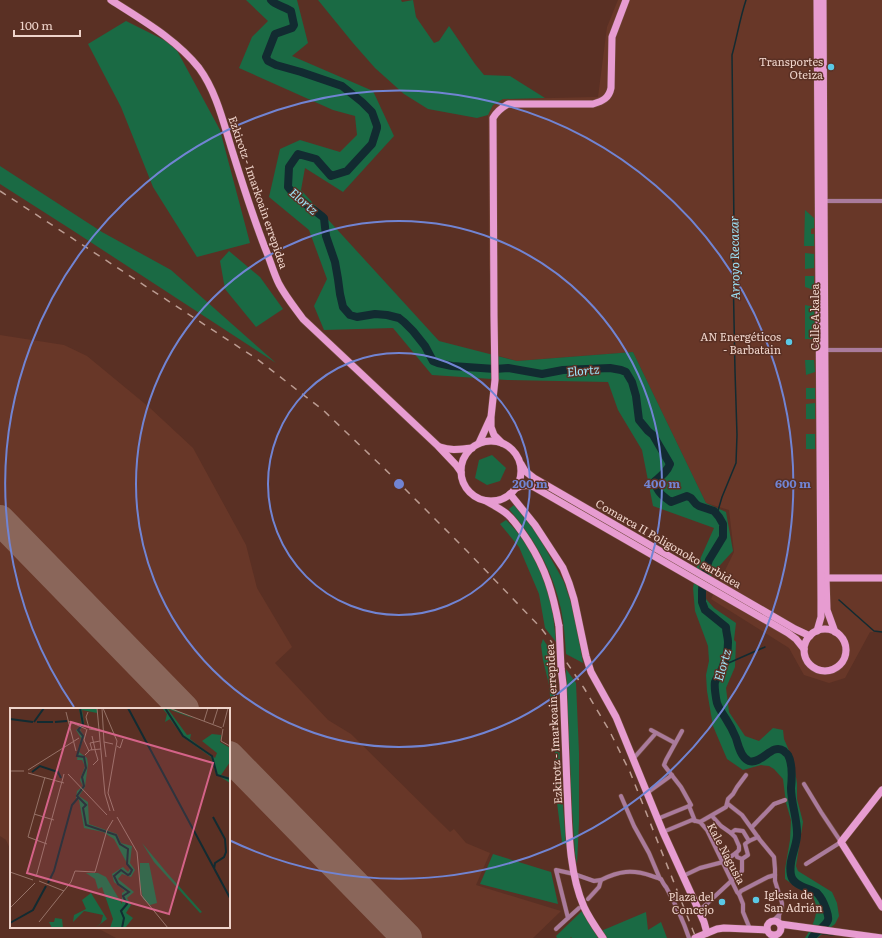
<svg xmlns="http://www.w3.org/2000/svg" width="882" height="938" viewBox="0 0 882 938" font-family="Literata,serif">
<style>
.built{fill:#683728}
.green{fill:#1a6a44}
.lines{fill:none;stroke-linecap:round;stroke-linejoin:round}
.stream{stroke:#122b31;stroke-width:1.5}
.river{stroke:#122b31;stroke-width:8}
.runway{stroke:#8a665a;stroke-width:30}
.street-casing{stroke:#754e42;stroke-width:5}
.secondary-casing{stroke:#754e42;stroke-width:8}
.street{stroke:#aa7b9c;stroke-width:4}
.secondary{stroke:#e79cd1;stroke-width:7}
.rail{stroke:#bb9b91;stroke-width:1.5;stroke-dasharray:7 7;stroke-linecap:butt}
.secondary-bridge-casing{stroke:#754e42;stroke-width:8;stroke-linecap:butt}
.secondary-bridge{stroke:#e79cd1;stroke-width:7}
.ring{fill:none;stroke:#7184d3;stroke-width:2}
.poi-dot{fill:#5ac8e5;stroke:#5a3024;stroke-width:1.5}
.labels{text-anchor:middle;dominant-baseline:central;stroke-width:3;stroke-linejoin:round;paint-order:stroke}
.poi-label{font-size:11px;fill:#efd4cb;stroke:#5a3024;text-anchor:end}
.street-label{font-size:11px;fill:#efd4cb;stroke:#5a3024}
.water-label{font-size:12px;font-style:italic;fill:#9de5fa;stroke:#5a3024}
.inset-river{fill:none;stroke:#122b31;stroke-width:2}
.inset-road{fill:none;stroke:#967267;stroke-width:1}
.view{fill:#d46388;fill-opacity:0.15;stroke:#d46388;stroke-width:2}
.inset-edge{fill:none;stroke:#efd4cb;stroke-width:2}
.centre{fill:#7184d3;stroke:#5a3024;stroke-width:2}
.ring-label{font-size:12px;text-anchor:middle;font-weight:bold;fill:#7184d3;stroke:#5a3024;stroke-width:3;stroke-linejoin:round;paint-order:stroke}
</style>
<rect width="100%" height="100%" fill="#5a3024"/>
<g class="built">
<path d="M 618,0 L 882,0 L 882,632 L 870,632 L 845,678 L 829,683 L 804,675 L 789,648 L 711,599 L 734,552 L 729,510 L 706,503 L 633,352 L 517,361 L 499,356 L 489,266 L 488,115 L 493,105 L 503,99 L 598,97 L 607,27 Z"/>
<path d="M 0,335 L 64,345 L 87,356 L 150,408 L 193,448 L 246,545 L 257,588 L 292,647 L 275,663 L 328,720 L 351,734 L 450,832 L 454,829 L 466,843 L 490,853 L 476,885 L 561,911 L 533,938 L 116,938 L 101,930 L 74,927 L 229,927 L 229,709 L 11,709 L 11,851 L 6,840 L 0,836 Z"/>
</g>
<g class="green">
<path d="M 246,0 L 297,0 L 308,43 L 292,56 L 373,91 L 394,136 L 343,192 L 305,168 L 301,190 L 439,341 L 517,361 L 633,352 L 706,503 L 726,512 L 733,551 L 712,574 L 706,592 L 706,599 L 714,608 L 736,623 L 734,640 L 736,642 L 735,667 L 726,688 L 729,712 L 745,736 L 759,741 L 773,728 L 783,730 L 784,739 L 793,760 L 797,783 L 797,799 L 803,822 L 796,866 L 798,871 L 832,892 L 837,903 L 839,916 L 835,924 L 817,938 L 805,938 C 813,926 823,907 810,894 C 807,891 802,890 798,888 C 794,886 790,882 785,879 L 785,869 L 790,840 L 791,820 L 786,803 L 783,779 L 774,769 L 769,766 L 761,765 L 743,770 L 727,759 L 713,726 L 707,691 L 706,675 L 709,661 L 708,646 L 695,611 L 693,588 L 697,566 L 714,528 L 653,506 L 642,450 L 618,410 L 608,382 L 507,380 L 432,375 L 393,328 L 324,330 L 314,306 L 327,279 L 309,230 L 269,197 L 280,149 L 300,140 L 340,152 L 357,135 L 355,116 L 333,110 L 239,68 L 252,37 L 268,21 Z"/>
<path d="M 318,0 L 401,0 L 402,2 L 413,0 L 416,17 L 434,43 L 439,41 L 449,26 L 475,64 L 484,75 L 510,76 L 545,98 L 503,99 L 493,105 L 488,115 L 477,118 L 428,109 L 404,94 L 375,68 L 353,43 Z"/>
<path d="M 126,21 L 174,45 L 220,130 L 250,243 L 197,257 L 153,187 L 121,107 L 88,44 Z"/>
<path d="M 0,166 L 102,232 L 171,270 L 276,363 L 72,230 L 0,184 Z"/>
<path d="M 805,210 L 814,218 L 814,228 L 811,229 L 811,234 L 814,234 L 814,246 L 804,246 Z"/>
<path d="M 229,251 L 260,277 L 283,309 L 256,327 L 225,289 L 220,261 Z"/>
<path d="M 805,253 L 814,254 L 814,268 L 805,269 Z"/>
<path d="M 805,276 L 814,276 L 814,290 L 805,287 Z"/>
<path d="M 805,305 L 814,307 L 815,339 L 805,339 Z"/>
<path d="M 805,360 L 814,360 L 815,372 L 806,375 Z"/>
<rect x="806" y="388" width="9" height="11"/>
<path d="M 815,403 L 815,419 L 806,419 L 806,404 Z"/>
<rect x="806" y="434" width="9" height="15"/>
<path d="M 492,455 L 506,468 L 500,481 L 487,485 L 475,478 L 479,460 Z"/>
<path d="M 514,505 L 534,528 L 564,582 L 574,612 L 583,663 L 566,654 C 565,639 564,624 561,609 C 552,569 535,540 509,509 Z"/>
<path d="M 506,520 C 511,525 515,529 519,534 C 536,557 549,586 553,614 C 554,623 555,633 556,642 L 545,628 L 539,594 L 519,547 L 500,524 Z"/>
<path d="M 543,639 L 554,656 L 561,779 L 566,845 L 562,842 L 556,795 L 555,748 L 549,685 L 543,660 L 541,645 Z"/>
<path d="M 566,669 L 576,683 L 579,753 L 579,822 L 577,864 L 575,853 L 572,809 Z"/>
<path d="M 493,854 L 551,872 L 558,904 L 480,884 Z"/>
<path d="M 582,911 L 598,938 L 572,938 L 571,937 L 570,938 L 557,938 L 556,936 Z"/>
<path d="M 646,912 L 648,930 L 661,922 L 667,938 L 607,938 L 601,931 Z"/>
</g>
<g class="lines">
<g class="stream">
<path d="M 717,514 L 722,497 L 736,463 L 737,435 L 735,371 L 733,268 L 734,227 L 732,55 C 737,37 740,18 746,0"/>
<path d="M 839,600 L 874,631 L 882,632"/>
<path d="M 724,665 L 765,647"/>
<path d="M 817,933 L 833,935"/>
</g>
<path class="river" d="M 271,0 C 276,6 284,6 291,11 L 294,25 L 292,28 L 275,34 L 266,57 L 268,61 L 276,65 L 301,72 L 342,86 L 362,102 L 372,112 L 377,126 L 377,128 L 372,144 L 347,171 L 331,176 L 316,159 L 298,154 L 289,167 L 288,187 C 297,200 312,208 324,218 L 326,236 L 335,262 L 338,279 L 340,294 L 343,307 L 350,315 L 357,317 L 375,314 L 387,315 L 399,318 L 404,322 L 413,331 L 425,346 L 433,361 L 438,363 L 452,366 L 495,369 L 508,368 L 542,374 L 563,370 L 610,368 L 621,370 L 626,372 L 632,382 L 636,396 L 639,420 L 648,431 L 653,435 L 670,464 C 667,472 661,476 654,482 C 659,493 661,495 671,502 L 687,496 L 691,498 L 696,504 L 699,506 L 714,511 L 719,517 L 723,524 L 723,537 L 709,560 L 703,578 L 702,591 L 702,602 L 705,610 L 726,627 C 726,633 728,637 728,642 C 728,650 726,659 723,666 C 721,672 717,677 715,682 C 714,686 716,699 717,703 C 719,709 723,714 726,719 C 730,725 733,731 736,738 C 738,745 741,758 749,761 C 762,765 772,742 784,751 C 785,753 787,753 788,755 C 793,764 792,778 791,788 C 791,804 798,820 797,836 C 796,849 788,861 791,875 C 793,886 809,888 817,893 C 821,897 824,903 826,909 C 827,912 829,917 828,920 C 825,928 815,931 812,938"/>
<g class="runway">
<path d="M 0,520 L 184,709"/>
<path d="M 229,756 L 407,938"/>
</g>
<defs>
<g id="street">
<path d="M 823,201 L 882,201"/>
<path d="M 824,350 L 882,350"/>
<path d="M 651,730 L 675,743"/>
<path d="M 682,731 L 666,760 L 664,765 L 667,769 L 681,787 L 691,805 L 689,806 L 695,821"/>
<path d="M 633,759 L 656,733"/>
<path d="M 804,784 L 821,812 L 841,842 L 806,864"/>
<path d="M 647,793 L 672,775"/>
<path d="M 621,796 L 634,826 L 649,853 L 660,879"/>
<path d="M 728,804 L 742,815 L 760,840 L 774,857 L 775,869 L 775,881 L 782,903 L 782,908 L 779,915 L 779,923"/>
<path d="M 657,819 L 689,806"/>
<path d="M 700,822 L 707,830 L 737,892 L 739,894"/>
<path d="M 752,827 L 774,804 L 785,800"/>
<path d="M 663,832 L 692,820 L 700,822 L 726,807 L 728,799 L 733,794 L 737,787 L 746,775"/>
<path d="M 731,833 L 735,830 L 743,831 L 749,841"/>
<path d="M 736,853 L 737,857 L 742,859 L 748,855 L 745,844 L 749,841 L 758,837"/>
<path d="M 683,876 L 700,868 L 723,862 L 736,853 L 739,850 L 739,846 L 735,837 L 731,833 L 721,826 L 712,816"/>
<path d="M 601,880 C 619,871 632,869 652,876 C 654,877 659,878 661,879 C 662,881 664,885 666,887 C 675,903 683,920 689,938"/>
<path d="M 699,911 L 742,871 L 742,859"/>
<path d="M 568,918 L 579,908"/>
<path d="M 773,921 L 779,915"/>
<path d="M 556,929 L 568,918 L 556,870 L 574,874 L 594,881 L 601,880 L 599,887 L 588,899"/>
<path d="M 750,929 L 743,912 L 743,904 L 739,894 L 741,891 L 768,877 L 775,875"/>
<path d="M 769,933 L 771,938"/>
<path d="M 776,938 L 777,934"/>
</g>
<g id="secondary">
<path d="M 111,0 C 142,20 176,39 199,68 C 216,91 223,121 231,147 C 242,182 253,218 267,253 C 271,263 274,274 279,284 C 286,297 295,308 303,319 L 438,446 L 456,465 L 461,472"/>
<path d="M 823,0 L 826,578 L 827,610 L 835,632"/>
<circle cx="491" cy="471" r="30"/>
<path d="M 479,443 L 490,419"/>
<path d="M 502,443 L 494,435 L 491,427 L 491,417 L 495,380 L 494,316 L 493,118 C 497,111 501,108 508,104 L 593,104 C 603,101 609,98 611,88 L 612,37 L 626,0"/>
<path d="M 440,447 C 451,451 461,449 472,448"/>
<path d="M 521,464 L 525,471 L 534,478 L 795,629 L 810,636"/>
<path d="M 516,488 C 522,485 527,484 534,487 L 788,633 L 796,639 L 804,649"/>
<path d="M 510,494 L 535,525 L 563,568 L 569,583 L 574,599 L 586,656 L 591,672 L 616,717 L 663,832 L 704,922 L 707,933"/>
<path d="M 486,501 C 493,505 501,509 507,514 C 516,522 522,532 528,541 C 546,569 553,593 559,626"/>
<path d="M 822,578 L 882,578"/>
<circle cx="825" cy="650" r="21"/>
<path d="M 817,631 L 821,617 L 821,600 L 817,0"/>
<path d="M 561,668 L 563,684 C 564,718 566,753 567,787 C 569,826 568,870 584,907 C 589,918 596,928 603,938"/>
<path d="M 882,790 L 841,842 L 882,907"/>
<circle cx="774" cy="928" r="7"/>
<path d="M 780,924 L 882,938"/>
<path d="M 695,938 L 717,929 L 724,928 L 767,930"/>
</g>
</defs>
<use href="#street" class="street-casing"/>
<use href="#secondary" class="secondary-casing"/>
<use href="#street" class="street"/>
<use href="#secondary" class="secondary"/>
<path class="rail" d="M 0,191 L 257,359 L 323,410 L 391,475 L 467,551 L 541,628 L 563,657 L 584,688 L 609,730 L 630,772 L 696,938"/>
<defs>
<path id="secondary-bridge" d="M 559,626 L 561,668"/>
</defs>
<use href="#secondary-bridge" class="secondary-bridge-casing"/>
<use href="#secondary-bridge" class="secondary-bridge"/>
</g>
<g class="ring">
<circle cx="399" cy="484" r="131"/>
<circle cx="399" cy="484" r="263"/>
<path d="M74 707A394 394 0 1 1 229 840"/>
</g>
<g class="poi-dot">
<circle cx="831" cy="67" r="4"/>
<circle cx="789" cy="342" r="4"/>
<circle cx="756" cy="900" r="4"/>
<circle cx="722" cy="902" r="4"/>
</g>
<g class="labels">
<g class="poi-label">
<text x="823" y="61">Transportes<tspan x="823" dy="13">Oteiza</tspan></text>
<text x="781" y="336">AN Energéticos<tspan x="781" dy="13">- Barbatain</tspan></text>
<text x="764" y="894" text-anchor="start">Iglesia de<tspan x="764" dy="13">San Adrián</tspan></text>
<text x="714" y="896">Plaza del<tspan x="714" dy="13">Concejo</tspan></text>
</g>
<g class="street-label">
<text transform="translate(259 192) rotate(71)">Ezkirotz - Imarkoain errepidea</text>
<text transform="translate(814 317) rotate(-90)">Calle A kalea</text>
<text transform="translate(669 543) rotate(30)">Comarca II Poligonoko sarbidea</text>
<text transform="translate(553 724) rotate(-93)">Ezkirotz - Imarkoain errepidea</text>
<text transform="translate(727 853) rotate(62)">Kale Nagusia</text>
</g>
<g class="water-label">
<text transform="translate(304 201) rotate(41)">Elortz</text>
<text transform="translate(734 258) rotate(-91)">Arroyo Recazar</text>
<text transform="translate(583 370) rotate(-5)">Elortz</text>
<text transform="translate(722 665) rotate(-74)">Elortz</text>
</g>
</g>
<g transform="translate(10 708)">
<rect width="220" height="220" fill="#5a3024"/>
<path d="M 69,0 L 87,0 L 87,5 L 72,2 L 74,15 L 70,22 L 74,28 L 69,44 L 77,50 L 78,56 L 75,79 L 69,88 L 78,94 L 79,116 L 107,126 L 111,135 L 122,138 L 120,155 L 125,162 L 121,169 L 112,166 L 108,171 L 124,184 L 117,190 L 121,197 L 116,205 L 123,210 L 115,220 L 100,220 L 103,211 L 92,179 L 88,181 L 85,171 L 76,165 L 88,165 L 96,169 L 112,196 L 112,185 L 115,183 L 104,174 L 102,166 L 113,159 L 118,164 L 120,161 L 104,131 L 93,124 L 74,120 L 69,92 L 66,90 L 67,83 L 73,78 L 70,72 L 75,58 L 72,52 L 67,52 L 71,30 L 66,22 L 72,17 ZM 152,0 L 162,0 L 185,11 L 158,1 L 177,27 L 181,26 L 180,31 L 205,50 L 207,45 L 192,33 L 202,26 L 211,27 L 210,34 L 220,40 L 220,54 L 211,67 L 220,70 L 220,75 L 206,66 L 201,49 L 173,29 L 160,11 L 155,14 L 157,6 ZM 132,135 L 158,166 L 192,204 L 190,205 L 144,154 ZM 130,155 L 139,155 L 147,195 L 140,197 L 133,191 L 130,175 ZM 81,185 L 97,211 L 85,220 L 91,215 L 93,207 L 74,203 L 63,214 L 64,207 L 76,201 L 72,192 ZM 45,210 L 52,211 L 53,220 L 42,220 L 39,214 L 44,214 Z" fill="#1a6a44"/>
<path class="inset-river" d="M 70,0 L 73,16 L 68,22 L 73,28 L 67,48 L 74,49 L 76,60 L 72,69 L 74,78 L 67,88 L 76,97 L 73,100 L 76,117 L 106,127 L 110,136 L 118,141 L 117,156 L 122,162 L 120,166 L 118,167 L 111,162 L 104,168 L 108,176 L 119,184 L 113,188 L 117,196 L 111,203 L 114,210 L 112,220M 118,0 L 220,190M 155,0 L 173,28 L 202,48 L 207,67 L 220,71M 0,11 L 23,14M 24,14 L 34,0M 27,14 L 43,14M 45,14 L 57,13M 22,64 L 30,58 L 48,64 L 51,70M 203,109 L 215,131 L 216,144 L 214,149 L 205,155 L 204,161M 38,175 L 44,163 L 62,97 L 68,90M 0,215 L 23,202 L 36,178"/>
<path class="inset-road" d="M 87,0 L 95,86 L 100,103M 92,0 L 94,34 L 103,36M 93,0 L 107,33 L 98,85 L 104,103M 159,0 L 212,20M 56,4 L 66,43M 78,4 L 76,9 L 79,20M 58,13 L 76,21M 194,13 L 198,0M 203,16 L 208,0M 213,19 L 218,0M 77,21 L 74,32 L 79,43M 79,21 L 91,23M 213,21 L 211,33 L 220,38M 82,28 L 85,41M 94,34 L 96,49M 107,38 L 110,40 L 113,31M 82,42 L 80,35 L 90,33M 75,47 L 80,42 L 91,41M 83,57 L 88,52 L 85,42M 18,62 L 69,30M 0,63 L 14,63M 18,65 L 54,75M 58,66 L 97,107M 35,69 L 18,129 L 37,136M 24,106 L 44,112M 107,109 L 127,144 L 131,187 L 158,220M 0,164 L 23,172M 26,169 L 54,66M 29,173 L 54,183M 0,200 L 25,175M 29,214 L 61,174 L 65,163 L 85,164 L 97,122 L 103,112"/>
<path class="view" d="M 61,14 L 203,55 L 159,206 L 17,165 Z"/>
<rect width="220" height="220" class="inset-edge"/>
</g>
<circle cx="399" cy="484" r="6" class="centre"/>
<g class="ring-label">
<text x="530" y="488">200 m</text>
<text x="662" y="488">400 m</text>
<text x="793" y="488">600 m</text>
</g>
<path d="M14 30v6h66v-6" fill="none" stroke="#efd4cb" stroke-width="2"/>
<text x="20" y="30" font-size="12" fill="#efd4cb" stroke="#5a3024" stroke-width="3" paint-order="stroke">100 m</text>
</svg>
